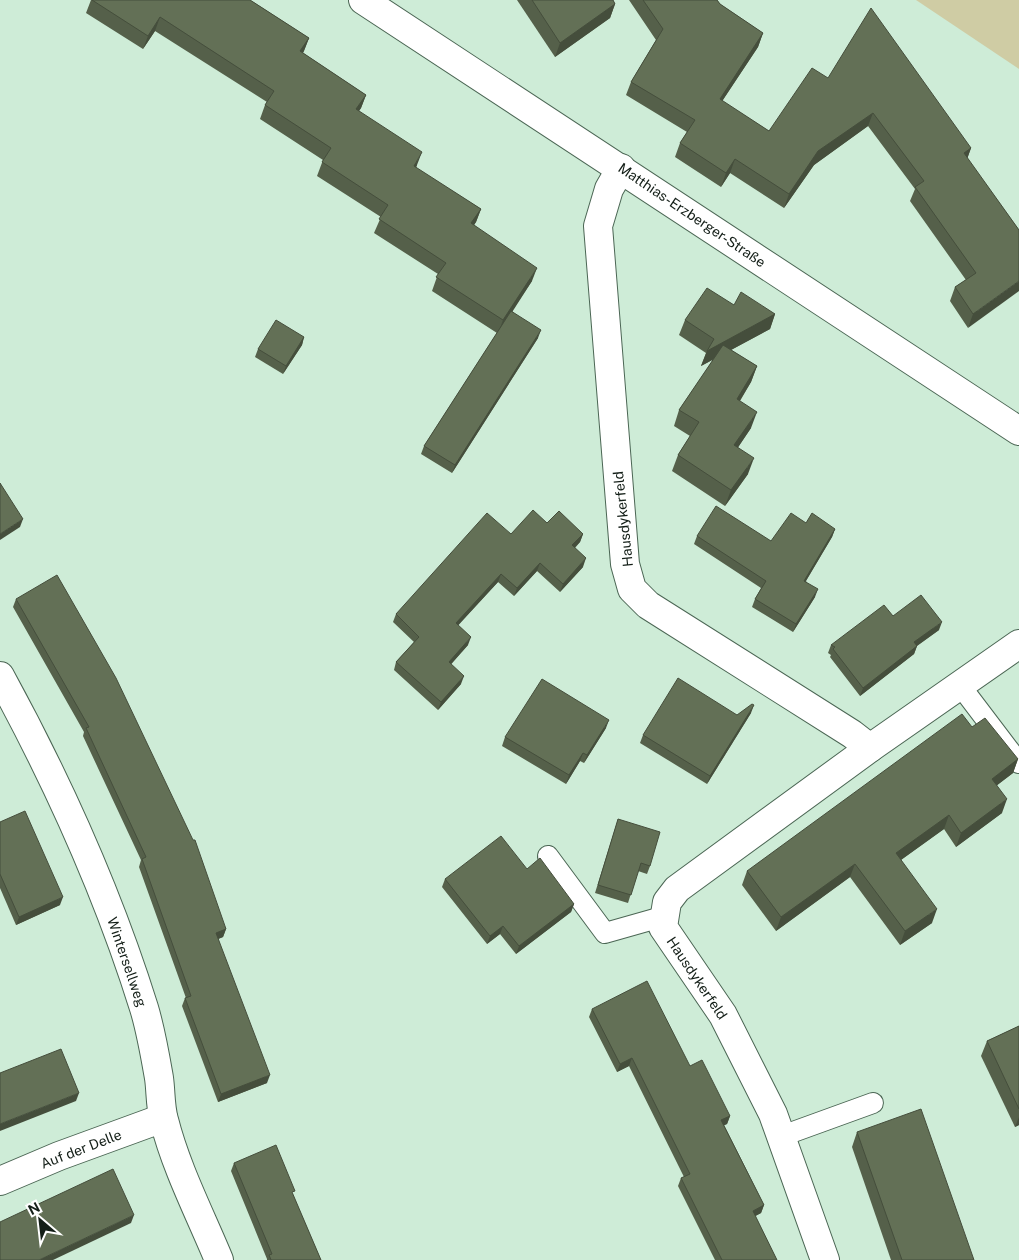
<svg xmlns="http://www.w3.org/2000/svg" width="1019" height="1260" viewBox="0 0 1019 1260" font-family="'Public Sans',sans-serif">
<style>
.green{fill:#cfcca4}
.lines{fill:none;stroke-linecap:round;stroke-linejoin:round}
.service-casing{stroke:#4b6654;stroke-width:22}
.minor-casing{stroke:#4b6654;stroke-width:30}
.tertiary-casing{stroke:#4b6654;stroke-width:30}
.service{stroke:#fff;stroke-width:20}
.minor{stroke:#fff;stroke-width:28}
.tertiary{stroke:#fff;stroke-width:28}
.wall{fill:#55604a}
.shaded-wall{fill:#454e3c}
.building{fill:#637056;stroke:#454e3c}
.labels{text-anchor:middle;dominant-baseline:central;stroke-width:4;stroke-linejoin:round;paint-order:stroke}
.street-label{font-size:14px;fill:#131e17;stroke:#fff}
</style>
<rect width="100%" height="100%" fill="#ceecd7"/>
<path class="green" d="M 916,0 L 1019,0 L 1019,69 Z"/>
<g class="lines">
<defs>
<g id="service">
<path d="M 959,684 L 1019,763"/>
<path d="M 548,856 L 605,933 L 665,916"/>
<path d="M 782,1136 L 873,1103"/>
</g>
<g id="minor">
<path d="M 621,168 L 609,189 L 598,226 L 625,564 L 632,589 L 648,605 L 852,734 L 870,748"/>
<path d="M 0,676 C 58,782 108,893 144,1008 C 151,1031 155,1055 159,1078 C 161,1092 160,1106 164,1120 C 176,1168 200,1214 219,1260"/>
<path d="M 0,1181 L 59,1156 L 163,1118"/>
<path d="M 825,1260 L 773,1114 L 723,1015 L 663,927 L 667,902 L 677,889 L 870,748 L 1019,644"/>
</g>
<path id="tertiary" d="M 363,0 L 1019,431"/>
</defs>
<use href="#service" class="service-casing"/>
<use href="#minor" class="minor-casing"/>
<use href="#tertiary" class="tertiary-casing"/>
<use href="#service" class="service"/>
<use href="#minor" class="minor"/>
<use href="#tertiary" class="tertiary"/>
</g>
<g class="wall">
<path d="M 91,0 L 250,0 L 309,38 L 303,53 L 366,95 L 361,108 L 359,111 L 417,165 L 416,168 L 481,209 L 476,222 L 474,225 L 532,281 L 512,311 L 538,338 L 452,473 L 421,454 L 424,446 L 497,333 L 432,291 L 438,274 L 374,233 L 381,217 L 317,176 L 323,160 L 260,119 L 265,105 L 267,102 L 155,31 L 143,49 L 86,13 Z"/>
<path d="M 517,0 L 613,0 L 615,4 L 610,18 L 555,57 Z"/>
<path d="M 629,0 L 717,0 L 720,4 L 763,33 L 758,47 L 722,101 L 769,131 L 828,78 L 971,148 L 967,159 L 1019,230 L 968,328 L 950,301 L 955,287 L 966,280 L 910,201 L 915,189 L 868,126 L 814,165 L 784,208 L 730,173 L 721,187 L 675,157 L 680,143 L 687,132 L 626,95 L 631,82 L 656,40 Z"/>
<path d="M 734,305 L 775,314 L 770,329 L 731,350 L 757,366 L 751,382 L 740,401 L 751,428 L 738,447 L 748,474 L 725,506 L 672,471 L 678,455 L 690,436 L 674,426 L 679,410 L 714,359 L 701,366 L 706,353 L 679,335 L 685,320 Z"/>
<path d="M 304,337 L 302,345 L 283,374 L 255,357 L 258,349 Z"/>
<path d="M 547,523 L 583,534 L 580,542 L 575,548 L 583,567 L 560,592 L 537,571 L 514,596 L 498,582 L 458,625 L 468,645 L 451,664 L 461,684 L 438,710 L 394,670 L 396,662 L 414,642 L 393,622 L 396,614 L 511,534 Z"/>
<path d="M 806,523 L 835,529 L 832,537 L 806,581 L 815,597 L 793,632 L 752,607 L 755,599 L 761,588 L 694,544 L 697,536 L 771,541 Z"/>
<path d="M 16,599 L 226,929 L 223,937 L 218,939 L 267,1083 L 218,1102 L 182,1006 L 185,998 L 186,998 L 139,867 L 141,860 L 83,736 L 84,732 L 13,607 Z"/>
<path d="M 893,616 L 939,630 L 917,646 L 914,654 L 860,696 L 830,657 L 831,655 L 828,653 L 831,645 Z"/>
<path d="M 751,713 L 707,784 L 640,743 L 643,735 L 737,715 Z"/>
<path d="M 606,728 L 584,763 L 580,761 L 566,784 L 502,746 L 505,737 Z"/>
<path d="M 1018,759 L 1013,773 L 997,785 L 1002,813 L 956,847 L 944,829 L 901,860 L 932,923 L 900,945 L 850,877 L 776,931 L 742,885 L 747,871 Z"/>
<path d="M 618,819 L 650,866 L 647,874 L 638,871 L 628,903 L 595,893 Z"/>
<path d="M 0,822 L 60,905 L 16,925 L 0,888 Z"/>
<path d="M 527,869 L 574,904 L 571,912 L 516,954 L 500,934 L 487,944 L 442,887 L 445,879 Z"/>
<path d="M 592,1009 L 690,1066 L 730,1116 L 727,1124 L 724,1125 L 764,1205 L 761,1213 L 755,1216 L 777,1260 L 715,1260 L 678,1186 L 681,1178 L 684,1177 L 629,1066 L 617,1072 L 589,1017 Z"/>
<path d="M 1019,1026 L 1019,1125 L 1015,1127 L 981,1056 L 987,1041 Z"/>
<path d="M 857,1132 L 974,1260 L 891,1260 L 852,1147 Z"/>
<path d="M 234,1163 L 293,1195 L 321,1260 L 267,1260 L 267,1259 L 231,1171 Z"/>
</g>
<g class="shaded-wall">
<path d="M 615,4 L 610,18 L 555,57 L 560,43 Z"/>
<path d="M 160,17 L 155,31 L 143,49 L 148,36 Z"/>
<path d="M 763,33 L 758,47 L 715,112 L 720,99 Z"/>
<path d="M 309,38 L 304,51 L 295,65 L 300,51 Z"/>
<path d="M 366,95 L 361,108 L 351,122 L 356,109 Z"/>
<path d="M 873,113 L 868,126 L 814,165 L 784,208 L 789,194 L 818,151 Z"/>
<path d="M 971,148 L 966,162 L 964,153 Z"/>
<path d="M 422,152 L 417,165 L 409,180 L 414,166 Z"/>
<path d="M 735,159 L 730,173 L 721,187 L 726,173 Z"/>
<path d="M 481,209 L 476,222 L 466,237 L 471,223 Z"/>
<path d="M 537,268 L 532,281 L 498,334 L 503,320 Z"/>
<path d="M 1019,281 L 1019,291 L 968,328 L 973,314 Z"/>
<path d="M 775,314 L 770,329 L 701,366 L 707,351 Z"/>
<path d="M 541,330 L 538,338 L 452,473 L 455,465 Z"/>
<path d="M 304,337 L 302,345 L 283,374 L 286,366 Z"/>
<path d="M 757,366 L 751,382 L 731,415 L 737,399 Z"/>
<path d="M 757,412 L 751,428 L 729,461 L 734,445 Z"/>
<path d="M 754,458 L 748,474 L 725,506 L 731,490 Z"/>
<path d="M 23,519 L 20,527 L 0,540 L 0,534 Z"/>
<path d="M 835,529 L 832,537 L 801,589 L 804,581 Z"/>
<path d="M 583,534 L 580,542 L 569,553 L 572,545 Z"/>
<path d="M 586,558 L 583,567 L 560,592 L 563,584 Z"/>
<path d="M 540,563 L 537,571 L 514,596 L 517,588 Z"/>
<path d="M 501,574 L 498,582 L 453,631 L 456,623 Z"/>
<path d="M 818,589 L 815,597 L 793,632 L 796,624 Z"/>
<path d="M 942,622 L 939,630 L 911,650 L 914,642 Z"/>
<path d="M 471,637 L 468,645 L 446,670 L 449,662 Z"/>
<path d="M 917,646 L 914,654 L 860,696 L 863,688 Z"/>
<path d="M 464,676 L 461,684 L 438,710 L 441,702 Z"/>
<path d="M 754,705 L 751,713 L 707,784 L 710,776 Z"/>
<path d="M 609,720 L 606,728 L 584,763 L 587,755 Z"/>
<path d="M 583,753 L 580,761 L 566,784 L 569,775 Z"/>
<path d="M 1018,759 L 1013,773 L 987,793 L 992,779 Z"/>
<path d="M 1007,799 L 1002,813 L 956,847 L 961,833 Z"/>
<path d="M 949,815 L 944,829 L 891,867 L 896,853 Z"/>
<path d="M 855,864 L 850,877 L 776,931 L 781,917 Z"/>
<path d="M 63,897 L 60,905 L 16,925 L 19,917 Z"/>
<path d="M 574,904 L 571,912 L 516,954 L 519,946 Z"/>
<path d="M 937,909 L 932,923 L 900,945 L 905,931 Z"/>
<path d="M 503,926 L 500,934 L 487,944 L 490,936 Z"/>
<path d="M 226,929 L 223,937 L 213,941 L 216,933 Z"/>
<path d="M 632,1058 L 629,1066 L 617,1072 L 620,1064 Z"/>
<path d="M 270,1075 L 267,1083 L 218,1102 L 221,1094 Z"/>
<path d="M 79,1093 L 76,1101 L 0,1131 L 0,1124 Z"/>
<path d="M 730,1116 L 727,1124 L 718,1128 L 721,1120 Z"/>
<path d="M 1019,1117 L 1019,1125 L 1015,1127 Z"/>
<path d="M 764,1205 L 761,1213 L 750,1219 L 753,1211 Z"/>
<path d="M 134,1215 L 131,1223 L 53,1260 L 39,1260 Z"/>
</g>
<g class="building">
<path d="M 92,0 L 250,0 L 309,38 L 300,51 L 366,95 L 356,109 L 422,152 L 414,166 L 481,209 L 471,223 L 537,268 L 503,320 L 436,277 L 446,263 L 379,219 L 388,205 L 322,162 L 331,148 L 265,105 L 274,91 L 160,17 L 148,36 Z"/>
<path d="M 532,0 L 613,0 L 615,4 L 560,43 Z"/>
<path d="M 643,0 L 717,0 L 720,4 L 763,33 L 720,99 L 769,131 L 812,68 L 828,78 L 871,8 L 971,148 L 964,153 L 1019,230 L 1019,281 L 973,314 L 955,287 L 976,273 L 915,187 L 924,181 L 873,113 L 818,151 L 789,194 L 735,159 L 726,173 L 680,143 L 695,120 L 631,82 L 663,29 Z"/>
<path d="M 707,288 L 734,305 L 741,292 L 775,314 L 707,351 L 714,339 L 685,320 Z"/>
<path d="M 511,311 L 541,330 L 455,465 L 424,446 Z"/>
<path d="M 276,320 L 304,337 L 286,366 L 258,349 Z"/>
<path d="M 723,345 L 757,366 L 737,399 L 757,412 L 734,445 L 754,458 L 731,490 L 678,455 L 699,422 L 679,410 Z"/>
<path d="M 0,483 L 23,519 L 0,534 Z"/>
<path d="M 716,506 L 771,541 L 791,513 L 806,523 L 812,513 L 835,529 L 804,581 L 818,589 L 796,624 L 755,599 L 766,581 L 697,536 Z"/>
<path d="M 533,510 L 547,523 L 559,511 L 583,534 L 572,545 L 586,558 L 563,584 L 540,563 L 517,588 L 501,574 L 456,623 L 471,637 L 449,662 L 464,676 L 441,702 L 396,662 L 419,637 L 396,614 L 487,513 L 511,534 Z"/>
<path d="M 57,575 L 116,678 L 193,840 L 195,840 L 226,929 L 216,933 L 270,1075 L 221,1094 L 185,998 L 191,996 L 142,859 L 146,857 L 86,728 L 89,727 L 16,599 Z"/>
<path d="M 921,595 L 942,622 L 914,642 L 917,646 L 863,688 L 833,649 L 835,647 L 831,645 L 884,605 L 893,616 Z"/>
<path d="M 678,678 L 737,715 L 752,704 L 754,705 L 710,776 L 643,735 Z"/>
<path d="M 542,679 L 609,720 L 587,755 L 583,753 L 569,775 L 505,737 Z"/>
<path d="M 962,714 L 972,727 L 985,718 L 1018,759 L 992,779 L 1007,799 L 961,833 L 949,815 L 896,853 L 937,909 L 905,931 L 855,864 L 781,917 L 747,871 Z"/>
<path d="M 25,811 L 63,897 L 19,917 L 0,874 L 0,822 Z"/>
<path d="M 618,819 L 660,832 L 650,866 L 641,863 L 631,895 L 598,885 Z"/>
<path d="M 501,836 L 527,869 L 540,858 L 574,904 L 519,946 L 503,926 L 490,936 L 445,879 Z"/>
<path d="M 647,981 L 690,1066 L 702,1060 L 730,1116 L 721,1120 L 764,1205 L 753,1211 L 777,1260 L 722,1260 L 681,1178 L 690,1174 L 632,1058 L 620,1064 L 592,1009 Z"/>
<path d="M 1019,1026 L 1019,1109 L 987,1041 Z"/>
<path d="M 61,1049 L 79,1093 L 0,1124 L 0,1073 Z"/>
<path d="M 921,1109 L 974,1260 L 902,1260 L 857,1132 Z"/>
<path d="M 276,1145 L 295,1191 L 292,1192 L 321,1260 L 271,1260 L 269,1255 L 272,1254 L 234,1163 Z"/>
<path d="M 113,1169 L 134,1215 L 39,1260 L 0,1260 L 0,1222 Z"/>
</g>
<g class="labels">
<g class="street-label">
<text transform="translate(692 215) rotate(34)">Matthias-Erzberger-Straße</text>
<text transform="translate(623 519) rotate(-96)">Hausdykerfeld</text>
<text transform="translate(127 962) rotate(71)">Wintersellweg</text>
<text transform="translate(697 978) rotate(56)">Hausdykerfeld</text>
<text transform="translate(81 1149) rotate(-21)">Auf der Delle</text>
</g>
</g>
<g transform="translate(40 1220) rotate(332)" stroke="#ffffff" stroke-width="4" paint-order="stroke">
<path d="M0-4L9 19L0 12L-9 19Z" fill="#131e17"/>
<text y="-8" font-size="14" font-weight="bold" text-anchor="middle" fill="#131e17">N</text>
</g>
</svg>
